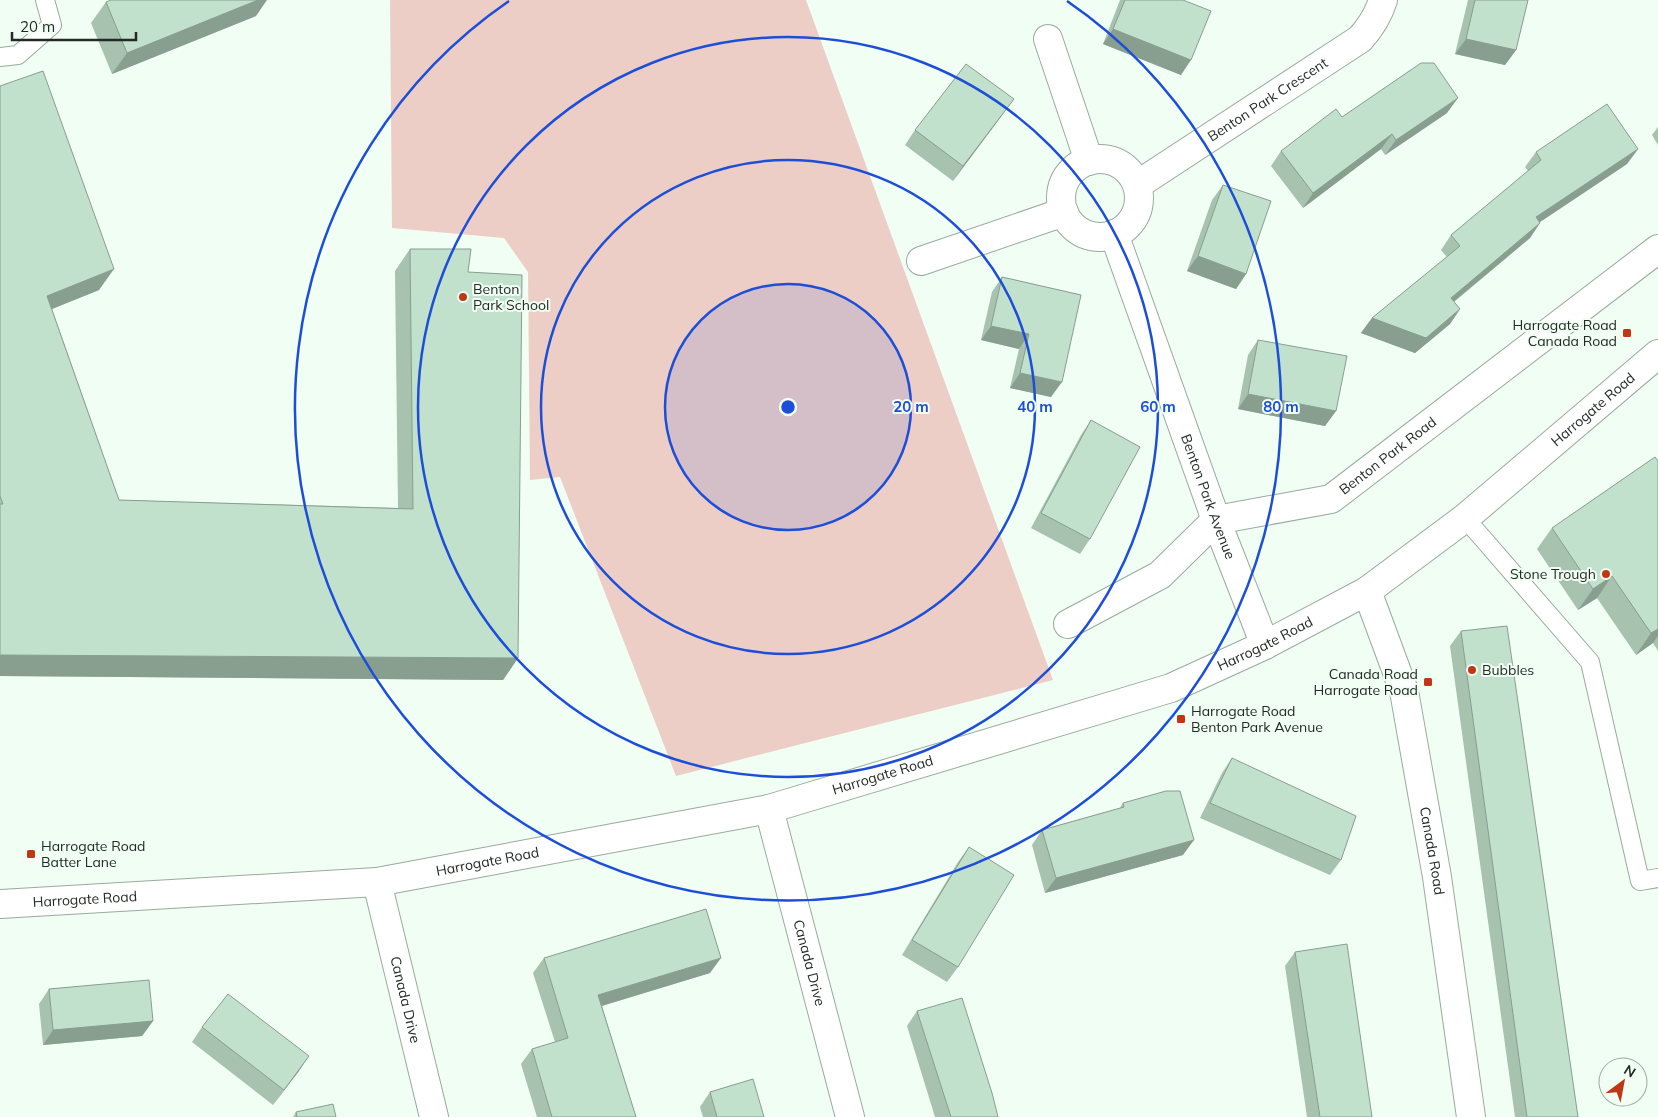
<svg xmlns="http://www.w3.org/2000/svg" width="1658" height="1117" viewBox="0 0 1658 1117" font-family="Mulish,sans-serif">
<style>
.green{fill:#edcec6}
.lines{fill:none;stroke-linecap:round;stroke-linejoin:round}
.service-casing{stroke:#99aa9e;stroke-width:20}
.minor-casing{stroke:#99aa9e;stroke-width:30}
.secondary-casing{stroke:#99aa9e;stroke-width:30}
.service{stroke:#fff;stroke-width:18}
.minor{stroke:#fff;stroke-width:28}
.secondary{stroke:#fff;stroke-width:28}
.wall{fill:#a7c2af}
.shaded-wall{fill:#889e8f}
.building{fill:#c2e1cc;stroke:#889e8f}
.ring{fill:none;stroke:#1d4ed8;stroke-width:2.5}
.poi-dot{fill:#c13715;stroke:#f0fef4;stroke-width:2}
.labels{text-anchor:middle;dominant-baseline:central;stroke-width:4;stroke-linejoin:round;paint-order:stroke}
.street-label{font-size:14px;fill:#232a25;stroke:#f0fef4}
.poi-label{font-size:14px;fill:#232a25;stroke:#f0fef4;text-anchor:start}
.centre{fill:#1d4ed8;stroke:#f0fef4;stroke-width:2.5}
.ring-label{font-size:15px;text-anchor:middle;font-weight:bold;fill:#1d4ed8;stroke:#f0fef4;stroke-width:4;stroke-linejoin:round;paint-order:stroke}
</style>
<rect width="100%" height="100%" fill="#f0fef4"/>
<path class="green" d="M 390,0 L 806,0 L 1053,680 L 676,776 L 560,477 L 530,480 L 528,272 L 504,238 L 392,228 Z"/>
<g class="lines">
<defs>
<g id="service">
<path d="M 0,57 L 18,55 L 52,25 L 45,0"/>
<path d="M 1465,518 L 1590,662 L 1640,881 L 1658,878"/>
</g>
<g id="minor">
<path d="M 1048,39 L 1089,161"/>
<circle cx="1100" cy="198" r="39"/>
<path id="s1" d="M 1137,185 L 1360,39 C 1371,27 1378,16 1383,0"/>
<path id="s2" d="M 1114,234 L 1216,520 L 1265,645"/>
<path d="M 921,261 L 1064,212"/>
<path id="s3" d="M 1367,591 L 1404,691 L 1437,877 L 1471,1117"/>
<path id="s4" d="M 1068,624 L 1160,575 L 1216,520 L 1331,499 L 1658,249"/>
<path id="s5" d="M 769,809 L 850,1117"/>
<path id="s6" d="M 377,882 L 434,1117"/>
</g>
<g id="secondary">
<path id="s7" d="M 0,904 L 377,882 L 769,809 L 1171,688 L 1265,645 L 1367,591 L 1465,518 L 1658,354"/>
</g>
</defs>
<use href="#service" class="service-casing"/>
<use href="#minor" class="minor-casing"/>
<use href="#secondary" class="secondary-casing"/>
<use href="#service" class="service"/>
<use href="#minor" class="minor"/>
<use href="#secondary" class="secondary"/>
</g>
<g class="wall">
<path d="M 1120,0 L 1183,0 L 1181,75 L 1103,44 Z"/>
<path d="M 1468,0 L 1528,0 L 1516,50 L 1505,65 L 1455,54 Z"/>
<path d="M 106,2 L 256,16 L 112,74 L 91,23 Z"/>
<path d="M 0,86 L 99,290 L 52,309 L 119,500 L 398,508 L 395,271 L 410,249 L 468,272 L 518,658 L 503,680 L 0,676 Z"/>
<path d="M 1447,113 L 1385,155 L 1381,149 L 1303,208 L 1271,166 L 1281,151 L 1342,117 Z"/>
<path d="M 1003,114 L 953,181 L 905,145 L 915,130 Z"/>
<path d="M 1658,127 L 1658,145 L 1652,135 Z"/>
<path d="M 1638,149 L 1627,164 L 1540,222 L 1530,238 L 1454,302 L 1460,309 L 1450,324 L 1415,353 L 1361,333 L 1372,318 L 1447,257 L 1441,250 L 1451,235 L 1528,171 L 1525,167 L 1536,152 Z"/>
<path d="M 1223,185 L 1246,274 L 1236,289 L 1187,271 L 1212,200 Z"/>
<path d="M 1002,277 L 1081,295 L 1051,397 L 1010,388 L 1019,349 L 981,340 L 992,292 Z"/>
<path d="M 1258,340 L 1336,411 L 1325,426 L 1238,409 L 1248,355 Z"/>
<path d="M 1091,420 L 1090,539 L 1080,554 L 1031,528 L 1081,435 Z"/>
<path d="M 1658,461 L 1658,651 L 1653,643 L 1636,655 L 1597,598 L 1578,610 L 1537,549 L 1552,528 Z"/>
<path d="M 1461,631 L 1578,1117 L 1515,1117 L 1450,646 Z"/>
<path d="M 1232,758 L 1341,860 L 1330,875 L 1200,818 L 1222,773 Z"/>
<path d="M 1123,803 L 1183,855 L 1045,893 L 1032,845 L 1042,830 L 1120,808 Z"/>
<path d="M 969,847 L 958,967 L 947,982 L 902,955 L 958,862 Z"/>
<path d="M 1295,952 L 1372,1117 L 1307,1117 L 1285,966 Z"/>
<path d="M 544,958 L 710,973 L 602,1006 L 636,1117 L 537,1117 L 521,1064 L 532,1049 L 555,1042 L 533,973 Z"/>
<path d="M 49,989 L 153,1021 L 142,1036 L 43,1045 L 39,1004 Z"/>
<path d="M 917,1011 L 998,1117 L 935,1117 L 907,1026 Z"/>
<path d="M 202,1027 L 299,1071 L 273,1105 L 192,1042 Z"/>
<path d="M 710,1092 L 764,1117 L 703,1117 L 700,1107 Z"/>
<path d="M 296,1112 L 336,1117 L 293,1117 Z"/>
</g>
<g class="shaded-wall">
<path d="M 258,0 L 267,0 L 256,16 L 112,74 L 127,53 Z"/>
<path d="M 1113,29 L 1191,60 L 1181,75 L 1103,44 Z"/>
<path d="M 1466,39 L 1516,50 L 1505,65 L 1455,54 Z"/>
<path d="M 1458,98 L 1447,113 L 1385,155 L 1396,140 Z"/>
<path d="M 1014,99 L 1003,114 L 953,181 L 963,166 Z"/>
<path d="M 1392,134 L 1381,149 L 1303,208 L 1313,193 Z"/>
<path d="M 1638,149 L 1627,164 L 1525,232 L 1536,217 Z"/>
<path d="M 1540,223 L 1530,238 L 1440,313 L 1451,298 Z"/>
<path d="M 1198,256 L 1246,274 L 1236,289 L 1187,271 Z"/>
<path d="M 114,269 L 99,290 L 32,317 L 47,296 Z"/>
<path d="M 1460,309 L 1450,324 L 1415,353 L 1361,333 L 1372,318 Z"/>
<path d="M 991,326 L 1029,334 L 1019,349 L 981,340 Z"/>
<path d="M 1020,373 L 1062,382 L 1051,397 L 1010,388 Z"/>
<path d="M 1248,394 L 1336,411 L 1325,426 L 1238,409 Z"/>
<path d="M 1612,576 L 1597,598 L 1578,610 L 1593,589 Z"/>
<path d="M 1658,629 L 1658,636 L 1653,643 L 1636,655 L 1651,633 Z"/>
<path d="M 0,655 L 518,658 L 503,680 L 0,676 Z"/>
<path d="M 1194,840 L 1183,855 L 1045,893 L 1056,878 Z"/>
<path d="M 721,958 L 710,973 L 588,1010 L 598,995 Z"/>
<path d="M 153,1021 L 142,1036 L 43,1045 L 53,1030 Z"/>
<path d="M 309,1056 L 299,1071 L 273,1105 L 284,1090 Z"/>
</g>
<g class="building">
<path d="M 111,0 L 258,0 L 127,53 L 106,2 Z"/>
<path d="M 1125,0 L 1183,0 L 1211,11 L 1191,60 L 1113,29 Z"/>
<path d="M 1475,0 L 1528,0 L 1516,50 L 1466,39 Z"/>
<path d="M 1421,63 L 1434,63 L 1458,98 L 1396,140 L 1392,134 L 1313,193 L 1281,151 L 1336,109 L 1342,117 Z"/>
<path d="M 966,64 L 1014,99 L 963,166 L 915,130 Z"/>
<path d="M 43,71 L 114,269 L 47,296 L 119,500 L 413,509 L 410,249 L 471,249 L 468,272 L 522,275 L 518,658 L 0,655 L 0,504 L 3,504 L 0,496 L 0,86 Z"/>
<path d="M 1607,104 L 1638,149 L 1536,217 L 1540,223 L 1451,298 L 1460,309 L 1426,338 L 1372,318 L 1460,246 L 1451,235 L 1541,160 L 1536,152 Z"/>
<path d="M 1223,185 L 1271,201 L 1246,274 L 1198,256 Z"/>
<path d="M 1002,277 L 1081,295 L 1062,382 L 1020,373 L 1029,334 L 991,326 Z"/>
<path d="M 1258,340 L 1347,356 L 1336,411 L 1248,394 Z"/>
<path d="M 1091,420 L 1140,447 L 1090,539 L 1041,513 Z"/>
<path d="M 1655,457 L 1658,461 L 1658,629 L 1651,633 L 1612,576 L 1593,589 L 1552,528 Z"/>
<path d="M 1507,626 L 1578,1117 L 1527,1117 L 1461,631 Z"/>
<path d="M 1232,758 L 1356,816 L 1341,860 L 1210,803 Z"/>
<path d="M 1166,791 L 1180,791 L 1194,840 L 1056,878 L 1042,830 L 1124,807 L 1123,803 Z"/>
<path d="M 969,847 L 1014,875 L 958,967 L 912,940 Z"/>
<path d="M 706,909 L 721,958 L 598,995 L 636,1117 L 552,1117 L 532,1049 L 568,1038 L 544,958 Z"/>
<path d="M 1347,944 L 1372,1117 L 1320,1117 L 1295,952 Z"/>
<path d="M 149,980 L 153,1021 L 53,1030 L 49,989 Z"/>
<path d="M 228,994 L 309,1056 L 284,1090 L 202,1027 Z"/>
<path d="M 962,998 L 992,1093 L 998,1117 L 951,1117 L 917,1011 Z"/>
<path d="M 753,1079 L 764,1117 L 717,1117 L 710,1092 Z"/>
<path d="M 333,1104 L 336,1117 L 297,1117 L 296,1112 Z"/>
</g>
<circle cx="788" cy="407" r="123" fill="#1d4ed8" fill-opacity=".12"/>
<g class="ring">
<circle cx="788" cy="407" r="123"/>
<circle cx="788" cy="407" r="247"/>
<circle cx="788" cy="407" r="370"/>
<path d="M1067 1A493 493 0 1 1 509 1"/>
</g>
<g class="poi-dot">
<circle cx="463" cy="297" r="5"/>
<rect x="1622" y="328" width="10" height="10" rx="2.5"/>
<circle cx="1606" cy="574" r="5"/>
<circle cx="1472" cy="670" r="5"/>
<rect x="1423" y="677" width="10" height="10" rx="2.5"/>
<rect x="1176" y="714" width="10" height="10" rx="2.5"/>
<rect x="26" y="849" width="10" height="10" rx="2.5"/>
</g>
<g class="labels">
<g class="street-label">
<text stroke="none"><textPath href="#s1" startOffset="156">Benton Park Crescent</textPath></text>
<text stroke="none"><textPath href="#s7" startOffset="1705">Harrogate Road</textPath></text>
<text stroke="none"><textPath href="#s4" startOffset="371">Benton Park Road</textPath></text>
<text stroke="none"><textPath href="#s2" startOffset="279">Benton Park Avenue</textPath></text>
<text stroke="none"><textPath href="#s7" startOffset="1300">Harrogate Road</textPath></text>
<text stroke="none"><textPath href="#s7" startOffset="895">Harrogate Road</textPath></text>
<text stroke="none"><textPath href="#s3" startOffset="269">Canada Road</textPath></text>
<text stroke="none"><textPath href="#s7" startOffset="490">Harrogate Road</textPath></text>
<text stroke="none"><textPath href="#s7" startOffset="85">Harrogate Road</textPath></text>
<text stroke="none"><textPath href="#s5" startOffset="159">Canada Drive</textPath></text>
<text stroke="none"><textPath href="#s6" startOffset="121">Canada Drive</textPath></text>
</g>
<g class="poi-label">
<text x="473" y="289">Benton<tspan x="473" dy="16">Park School</tspan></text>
<text x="1617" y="325" text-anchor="end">Harrogate Road<tspan x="1617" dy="16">Canada Road</tspan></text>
<text x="1596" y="574" text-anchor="end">Stone Trough</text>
<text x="1482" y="670">Bubbles</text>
<text x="1418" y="674" text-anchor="end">Canada Road<tspan x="1418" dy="16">Harrogate Road</tspan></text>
<text x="1191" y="711">Harrogate Road<tspan x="1191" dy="16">Benton Park Avenue</tspan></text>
<text x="41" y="846">Harrogate Road<tspan x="41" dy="16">Batter Lane</tspan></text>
</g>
</g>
<circle cx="788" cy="407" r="8" class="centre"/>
<g class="ring-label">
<text x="911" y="412">20 m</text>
<text x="1035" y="412">40 m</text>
<text x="1158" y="412">60 m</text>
<text x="1281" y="412">80 m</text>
</g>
<g transform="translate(1623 1082) rotate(32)"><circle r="24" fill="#f0fef4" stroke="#9ea9a1"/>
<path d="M0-4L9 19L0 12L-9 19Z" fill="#c13715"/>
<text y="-8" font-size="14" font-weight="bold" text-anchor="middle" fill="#232a25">N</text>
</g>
<path d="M12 32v8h124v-8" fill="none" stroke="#232a25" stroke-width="2.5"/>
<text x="20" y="32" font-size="15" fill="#232a25" stroke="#f0fef4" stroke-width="4" paint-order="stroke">20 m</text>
</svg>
